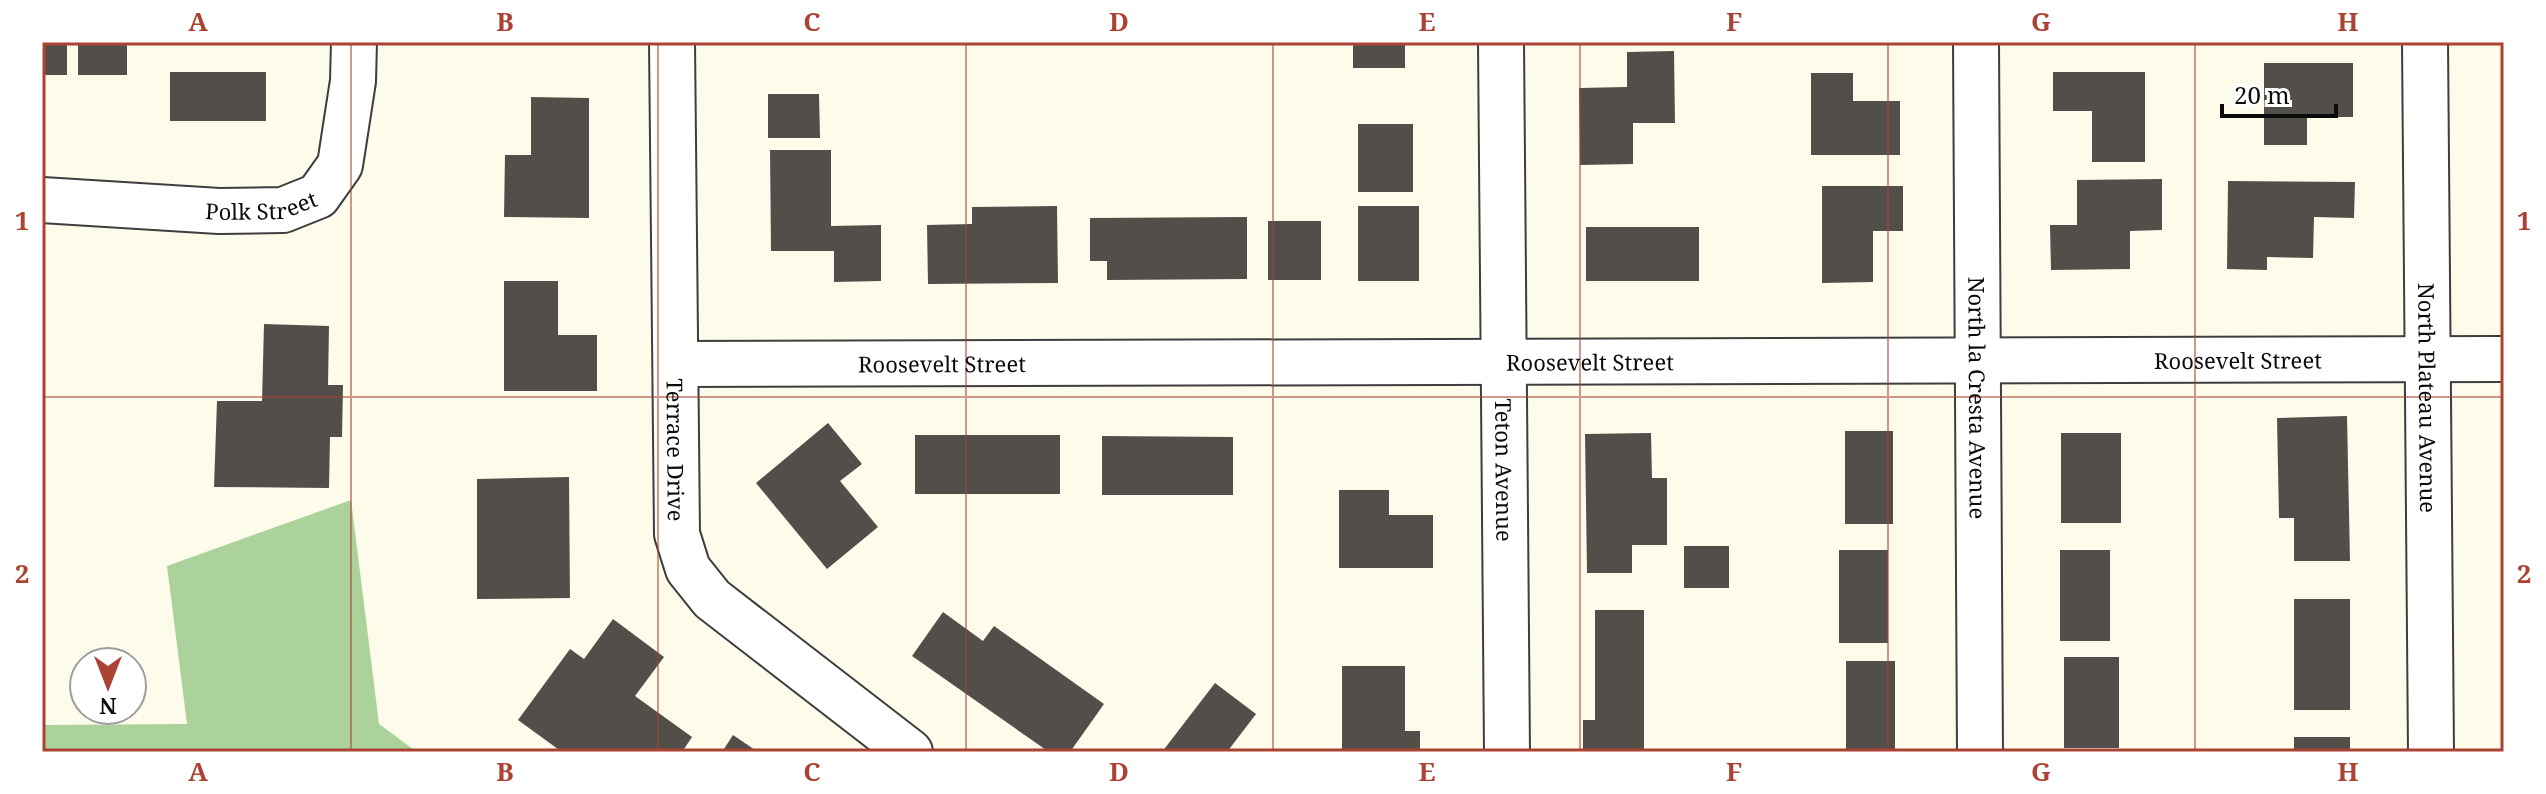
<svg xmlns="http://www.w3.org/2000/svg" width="2546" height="794" viewBox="0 0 2546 794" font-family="'Noto Serif',serif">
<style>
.forest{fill:#aad29a}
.building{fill:#524e49}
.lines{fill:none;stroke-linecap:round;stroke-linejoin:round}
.minor-casing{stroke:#3e3e3e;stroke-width:48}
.minor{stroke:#fff;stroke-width:44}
.grid{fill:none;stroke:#ab4233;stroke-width:2;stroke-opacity:0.55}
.labels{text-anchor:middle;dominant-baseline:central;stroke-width:8;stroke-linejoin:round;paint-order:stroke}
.street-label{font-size:22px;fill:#0b0b0b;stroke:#fff}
.neatline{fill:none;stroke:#ab4233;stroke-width:3}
.grid-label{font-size:26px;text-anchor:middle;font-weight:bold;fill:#ab4233}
</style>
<rect width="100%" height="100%" fill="#fdfceb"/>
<path class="forest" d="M 351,500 L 379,724 L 417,752 L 42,752 L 42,725 L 187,724 L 167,566 Z"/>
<g class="building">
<rect x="42" y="42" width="25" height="33"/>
<rect x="78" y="42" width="49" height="33"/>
<rect x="565" y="42" width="24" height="3"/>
<rect x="1353" y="42" width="52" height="26"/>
<path d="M 1674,51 L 1675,123 L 1633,123 L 1633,164 L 1580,165 L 1579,88 L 1627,87 L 1627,52 Z"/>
<path d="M 2264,63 L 2353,63 L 2353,117 L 2307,117 L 2307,145 L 2264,145 Z"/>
<rect x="170" y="72" width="96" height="49"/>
<path d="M 2053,72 L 2145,72 L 2145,162 L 2092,162 L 2092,111 L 2053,111 Z"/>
<path d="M 1811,73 L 1853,73 L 1853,101 L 1900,101 L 1900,155 L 1811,155 Z"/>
<path d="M 768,94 L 819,94 L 820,138 L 768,138 Z"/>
<path d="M 531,97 L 589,98 L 589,218 L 504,217 L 505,155 L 531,155 Z"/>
<rect x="1358" y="124" width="55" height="68"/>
<path d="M 770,150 L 831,150 L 831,226 L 881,225 L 881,281 L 834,282 L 834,251 L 771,251 Z"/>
<path d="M 2162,179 L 2162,230 L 2130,231 L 2130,269 L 2051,270 L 2050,225 L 2077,225 L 2077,180 Z"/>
<path d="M 2228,181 L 2355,182 L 2354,218 L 2314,217 L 2313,258 L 2267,257 L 2267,270 L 2227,269 Z"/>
<path d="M 1822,186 L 1903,186 L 1903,231 L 1873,231 L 1873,282 L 1822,283 Z"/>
<path d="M 1057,206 L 1058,283 L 928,284 L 927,225 L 972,224 L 972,207 Z"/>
<rect x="1358" y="206" width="61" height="75"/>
<path d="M 1247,217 L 1247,279 L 1107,280 L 1107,261 L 1090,261 L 1090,218 Z"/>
<rect x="1268" y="221" width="53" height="59"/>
<rect x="1586" y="227" width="113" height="54"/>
<path d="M 504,281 L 558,281 L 558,335 L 597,335 L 597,391 L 504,391 Z"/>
<path d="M 264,324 L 329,326 L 328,385 L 343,385 L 342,437 L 330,437 L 329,488 L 214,487 L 217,401 L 262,401 Z"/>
<path d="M 2347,416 L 2350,561 L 2294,561 L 2294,518 L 2279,518 L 2277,418 Z"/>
<path d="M 828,423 L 862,464 L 840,481 L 878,527 L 827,569 L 756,483 Z"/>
<rect x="1845" y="431" width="48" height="93"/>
<path d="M 1651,433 L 1652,478 L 1667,478 L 1667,545 L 1632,545 L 1632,573 L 1587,573 L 1585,434 Z"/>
<rect x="2061" y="433" width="60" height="90"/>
<rect x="915" y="435" width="145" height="59"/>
<path d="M 1102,436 L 1233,437 L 1233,495 L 1102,495 Z"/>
<path d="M 569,477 L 570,598 L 477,599 L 477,479 Z"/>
<path d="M 1339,490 L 1389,490 L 1389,515 L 1433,515 L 1433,568 L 1339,568 Z"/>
<rect x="1684" y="546" width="45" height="42"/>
<rect x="1839" y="550" width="49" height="93"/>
<rect x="2060" y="550" width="50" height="91"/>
<rect x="2294" y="599" width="56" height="111"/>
<path d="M 1595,610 L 1644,610 L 1644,752 L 1583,752 L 1583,720 L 1595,720 Z"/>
<path d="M 943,612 L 983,641 L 994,626 L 1104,704 L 1070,752 L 1049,752 L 912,656 Z"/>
<path d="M 613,619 L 664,657 L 635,696 L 692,737 L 682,752 L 562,752 L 518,720 L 570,649 L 584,659 Z"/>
<rect x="2064" y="657" width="55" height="91"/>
<rect x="1846" y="661" width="49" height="91"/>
<path d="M 1342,666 L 1405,666 L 1405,731 L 1420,731 L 1420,752 L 1342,752 Z"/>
<path d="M 1215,683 L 1256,714 L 1227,752 L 1162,752 Z"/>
<path d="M 733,735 L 758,752 L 722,752 Z"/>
<rect x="2294" y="737" width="56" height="15"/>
</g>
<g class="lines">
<defs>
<g id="minor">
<path id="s1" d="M 672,42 L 677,534 L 688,569 L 712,599 L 910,752"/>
<path id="s2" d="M 1501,42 L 1507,752"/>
<path id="s3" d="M 1976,42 L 1980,752"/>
<path id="s4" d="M 2425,42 L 2431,752"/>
<path id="s5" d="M 42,200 L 219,211 L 283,210 L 318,196 L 340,165 L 353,81 L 354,42"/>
<path id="s6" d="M 676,364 L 2504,359"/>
</g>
</defs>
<use href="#minor" class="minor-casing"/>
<use href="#minor" class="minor"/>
</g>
<path class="grid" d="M 351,42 L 351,752M 658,42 L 658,752M 966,42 L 966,752M 1273,42 L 1273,752M 1580,42 L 1580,752M 1888,42 L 1888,752M 2195,42 L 2195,752M 42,397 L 2504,397"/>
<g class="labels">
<g class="street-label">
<text stroke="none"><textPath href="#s5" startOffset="220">Polk Street</textPath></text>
<text stroke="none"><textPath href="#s6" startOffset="1562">Roosevelt Street</textPath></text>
<text stroke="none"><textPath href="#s6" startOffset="914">Roosevelt Street</textPath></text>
<text stroke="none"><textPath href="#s6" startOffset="266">Roosevelt Street</textPath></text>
<text stroke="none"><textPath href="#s3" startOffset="356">North la Cresta Avenue</textPath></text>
<text stroke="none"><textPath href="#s4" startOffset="356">North Plateau Avenue</textPath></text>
<text stroke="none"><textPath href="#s1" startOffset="408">Terrace Drive</textPath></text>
<text stroke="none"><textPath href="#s2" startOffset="428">Teton Avenue</textPath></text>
</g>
</g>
<rect width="2546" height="794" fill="none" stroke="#ffffff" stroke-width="88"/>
<g transform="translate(108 686) rotate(180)"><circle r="38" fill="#ffffff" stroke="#9d9d9d" stroke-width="2"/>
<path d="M0-6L14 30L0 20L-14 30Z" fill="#ab4233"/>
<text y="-12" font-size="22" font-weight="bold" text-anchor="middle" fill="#0b0b0b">N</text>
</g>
<path d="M2222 104v12h114v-12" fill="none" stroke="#0b0b0b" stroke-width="4"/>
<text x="2234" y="104" font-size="24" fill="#0b0b0b" stroke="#ffffff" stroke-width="6" paint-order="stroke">20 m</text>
<rect x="44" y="44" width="2458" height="706" class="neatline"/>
<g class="grid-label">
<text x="198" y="31">A</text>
<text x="505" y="31">B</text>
<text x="812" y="31">C</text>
<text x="1119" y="31">D</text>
<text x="1427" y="31">E</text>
<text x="1734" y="31">F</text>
<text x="2041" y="31">G</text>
<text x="2348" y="31">H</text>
<text x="22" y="230">1</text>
<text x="2524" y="230">1</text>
<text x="22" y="583">2</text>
<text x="2524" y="583">2</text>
<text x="198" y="781">A</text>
<text x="505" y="781">B</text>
<text x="812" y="781">C</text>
<text x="1119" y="781">D</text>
<text x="1427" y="781">E</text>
<text x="1734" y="781">F</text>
<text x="2041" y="781">G</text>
<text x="2348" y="781">H</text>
</g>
</svg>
